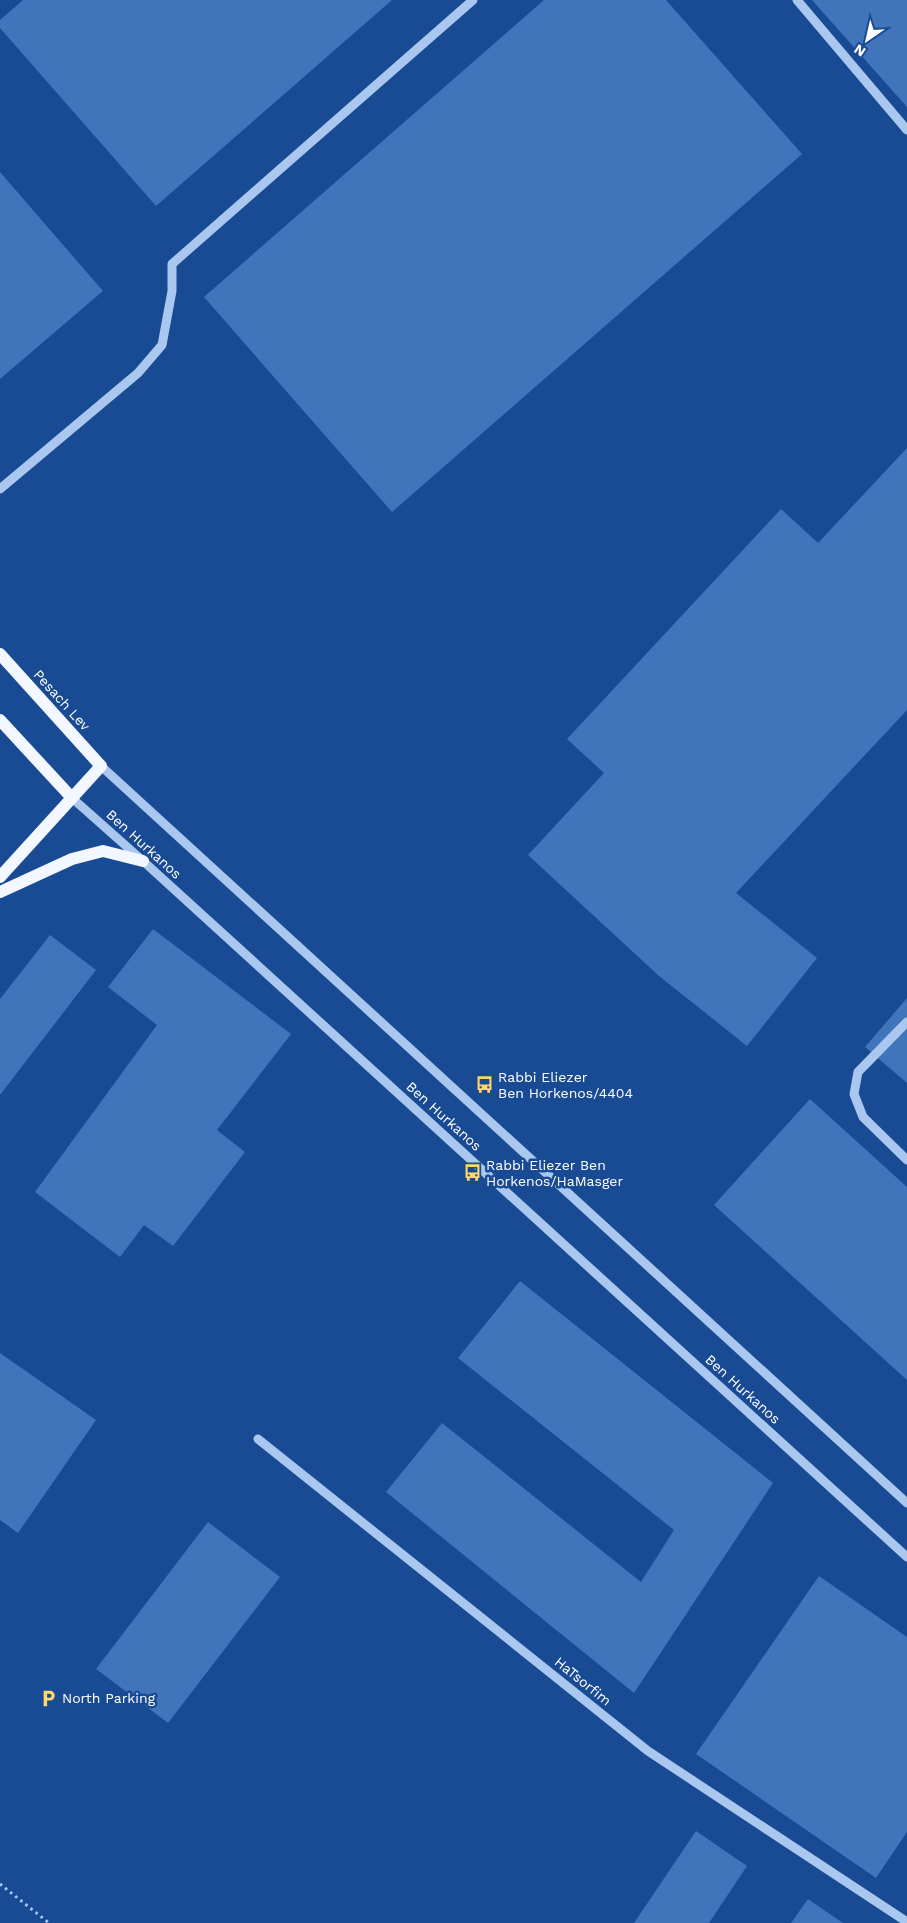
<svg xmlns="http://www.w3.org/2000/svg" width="907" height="1923" viewBox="0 0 907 1923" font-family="'Work Sans',sans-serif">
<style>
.building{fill:#4274bb}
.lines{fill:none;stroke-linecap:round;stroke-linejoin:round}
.path{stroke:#aac7f0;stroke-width:3;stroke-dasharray:2.5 4;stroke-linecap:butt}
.minor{stroke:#aac7f0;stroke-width:9}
.major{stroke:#f3f7ff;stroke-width:12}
.labels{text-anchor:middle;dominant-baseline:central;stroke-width:5;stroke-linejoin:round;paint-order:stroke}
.street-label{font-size:14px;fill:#fff;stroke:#194b94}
.poi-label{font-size:14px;fill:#fff;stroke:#194b94;text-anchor:start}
</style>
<rect width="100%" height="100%" fill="#194b94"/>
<g class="building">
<path d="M 23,0 L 392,0 L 156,206 L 0,28 L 0,20 Z"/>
<path d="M 544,0 L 666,0 L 802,154 L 392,512 L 204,297 Z"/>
<path d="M 812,0 L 907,0 L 907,107 Z"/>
<path d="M 0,172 L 103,291 L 0,379 Z"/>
<path d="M 907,448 L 907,710 L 736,893 L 817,958 L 747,1046 L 659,976 L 528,855 L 604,773 L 567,739 L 781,509 L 818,543 Z"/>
<path d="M 153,929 L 291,1034 L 217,1130 L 245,1152 L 173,1246 L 144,1225 L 120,1257 L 35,1192 L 157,1025 L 108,987 Z"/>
<path d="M 50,935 L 96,970 L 0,1095 L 0,999 Z"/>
<path d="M 907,998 L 907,1083 L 865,1047 Z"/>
<path d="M 810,1099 L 907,1187 L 907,1380 L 714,1205 Z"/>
<path d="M 520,1281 L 773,1483 L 634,1693 L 386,1492 L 442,1423 L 641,1582 L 674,1530 L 458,1358 Z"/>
<path d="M 0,1353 L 96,1420 L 18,1533 L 0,1520 Z"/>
<path d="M 208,1522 L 280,1577 L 168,1723 L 96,1669 Z"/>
<path d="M 819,1576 L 907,1637 L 907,1832 L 876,1878 L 696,1754 Z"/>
<path d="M 696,1831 L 747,1866 L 709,1923 L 634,1923 Z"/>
<path d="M 808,1899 L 843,1923 L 791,1923 Z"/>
</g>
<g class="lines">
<path class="path" d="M 0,1884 L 49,1923"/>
<g class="minor">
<path d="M 797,0 L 907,130"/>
<path d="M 0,489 L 138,373 L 162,345 L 172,291 L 172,264 L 473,0"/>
<path d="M 101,766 L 907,1503"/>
<path d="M 72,798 L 143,861 L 907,1557"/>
<path d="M 907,1022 L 858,1072 L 854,1094 L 863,1117 L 907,1160"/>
<path d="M 258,1439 L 648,1751 L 907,1922"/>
</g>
<g class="major">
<path d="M 0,654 L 101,766 L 0,877"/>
<path d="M 0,720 L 72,798"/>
<path d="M 0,892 L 72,859 L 103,851 L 143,861"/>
</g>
</g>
<defs>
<symbol id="bus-bare" viewBox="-9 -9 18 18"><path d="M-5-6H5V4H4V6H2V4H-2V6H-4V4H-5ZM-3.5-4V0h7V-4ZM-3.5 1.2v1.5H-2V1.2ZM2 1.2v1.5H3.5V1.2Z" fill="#ffd869" stroke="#194b94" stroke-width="2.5" paint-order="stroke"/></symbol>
<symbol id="parking-bare" viewBox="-9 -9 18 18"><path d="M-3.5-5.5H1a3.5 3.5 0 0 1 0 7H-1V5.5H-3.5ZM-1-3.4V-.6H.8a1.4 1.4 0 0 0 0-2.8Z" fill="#ffd869" stroke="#194b94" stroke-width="2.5" paint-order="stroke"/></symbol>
</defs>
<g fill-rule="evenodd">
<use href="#bus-bare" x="472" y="1072" width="25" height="25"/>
<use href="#bus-bare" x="460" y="1160" width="25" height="25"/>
<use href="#parking-bare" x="36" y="1686" width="25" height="25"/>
</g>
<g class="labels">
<g class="street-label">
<text transform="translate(62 700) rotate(48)">Pesach Lev</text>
<text transform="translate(144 844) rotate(42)">Ben Hurkanos</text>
<text transform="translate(444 1116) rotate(42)">Ben Hurkanos</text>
<text transform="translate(743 1389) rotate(42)">Ben Hurkanos</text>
<text transform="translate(583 1681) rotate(39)">HaTsorfim</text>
</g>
<g class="poi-label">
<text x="498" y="1077">Rabbi Eliezer<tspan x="498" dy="16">Ben Horkenos/4404</tspan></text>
<text x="486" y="1165">Rabbi Eliezer Ben<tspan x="486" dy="16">Horkenos/HaMasger</tspan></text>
<text x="62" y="1698">North Parking</text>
</g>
</g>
<g transform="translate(867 40) rotate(214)" stroke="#194b94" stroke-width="4" paint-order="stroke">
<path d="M0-4L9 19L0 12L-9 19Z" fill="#ffffff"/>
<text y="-8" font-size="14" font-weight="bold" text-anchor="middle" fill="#ffffff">N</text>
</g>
</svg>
